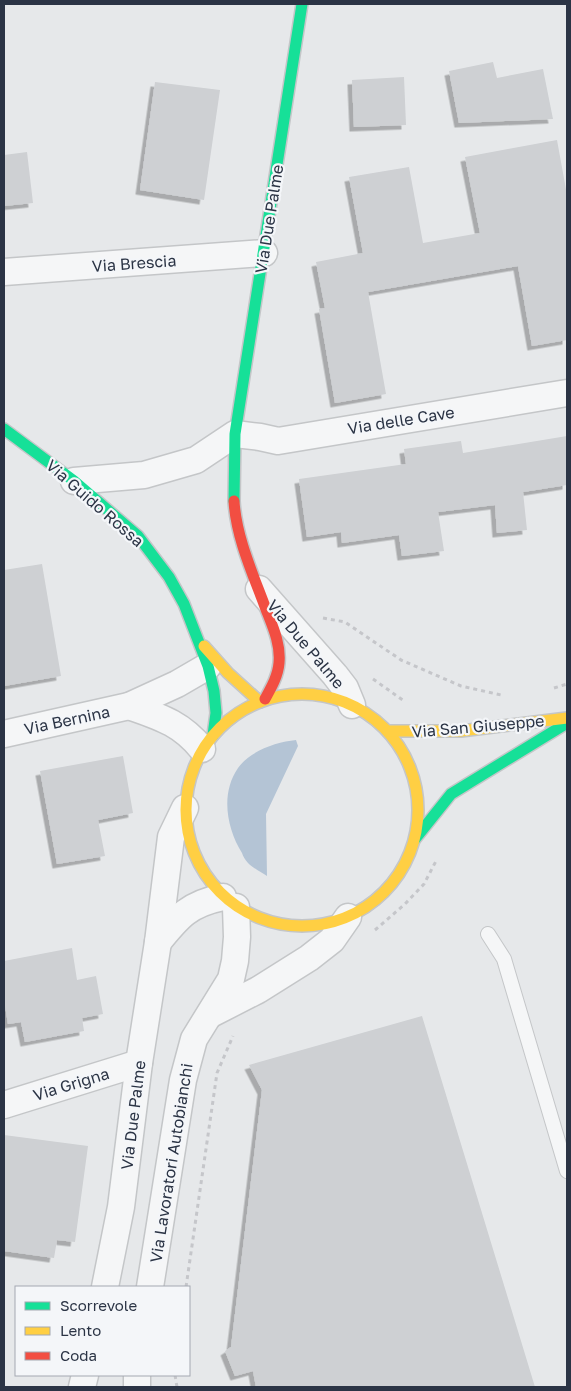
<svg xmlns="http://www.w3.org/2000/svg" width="571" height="1391" viewBox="0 0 571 1391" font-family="'Golos Text',sans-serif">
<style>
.water{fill:#b4c4d5}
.building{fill:#ced0d3;filter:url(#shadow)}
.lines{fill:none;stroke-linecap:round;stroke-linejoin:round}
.lane-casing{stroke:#c4c6c8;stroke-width:16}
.street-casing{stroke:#c4c6c8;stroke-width:29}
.fast-casing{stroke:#c4c6c8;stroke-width:14}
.slow-casing{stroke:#c4c6c8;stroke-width:14}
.jam-casing{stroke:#c4c6c8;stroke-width:14}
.path{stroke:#c5c6ca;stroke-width:3;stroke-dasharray:4 4;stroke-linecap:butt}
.lane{stroke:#f5f6f7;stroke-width:14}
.street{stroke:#f5f6f7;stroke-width:26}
.fast{stroke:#16e098;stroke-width:11}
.slow{stroke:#ffcf43;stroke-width:11}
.jam{stroke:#f24e42;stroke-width:11}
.labels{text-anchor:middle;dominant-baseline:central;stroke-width:4.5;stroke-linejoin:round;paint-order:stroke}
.street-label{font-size:16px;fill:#2b3445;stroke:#f4f6f9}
</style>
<defs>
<filter id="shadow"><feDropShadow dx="-4.5" dy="4.5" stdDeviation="0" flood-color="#0004"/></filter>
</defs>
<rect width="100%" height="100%" fill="#e6e8ea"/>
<path class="water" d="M 296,740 L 298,746 L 266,814 L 267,876 C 261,872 253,868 248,863 C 245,860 243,856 242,853 C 227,829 220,794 238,768 C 250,751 276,742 296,740 Z"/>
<g class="building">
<path d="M 493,62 L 497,78 L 543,69 L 553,119 L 459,123 L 449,71 Z"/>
<path d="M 404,77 L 406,125 L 354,127 L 352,80 Z"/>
<path d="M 155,82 L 220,90 L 204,200 L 140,190 Z"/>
<path d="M 557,140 L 567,195 L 567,340 L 532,346 L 518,266 L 368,292 L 386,394 L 335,403 L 319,309 L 325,308 L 316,262 L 363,253 L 349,177 L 409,167 L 423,243 L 480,233 L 465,157 Z"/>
<path d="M 27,152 L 33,203 L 4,206 L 4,155 Z"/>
<path d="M 567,436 L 567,485 L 523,492 L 527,530 L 497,533 L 495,505 L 438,512 L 444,551 L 402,556 L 399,535 L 342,543 L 341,532 L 307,537 L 299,479 L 406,464 L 404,449 L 461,441 L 463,453 Z"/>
<path d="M 42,564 L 61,676 L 4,686 L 4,570 Z"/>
<path d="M 123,756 L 133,813 L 98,820 L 105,856 L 57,864 L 40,771 Z"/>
<path d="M 72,948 L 77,980 L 96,976 L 103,1014 L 82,1018 L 84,1031 L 25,1042 L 21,1022 L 8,1024 L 4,999 L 4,961 Z"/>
<path d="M 422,1016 L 535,1387 L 256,1387 L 253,1371 L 235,1376 L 225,1351 L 231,1347 L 262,1090 L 249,1065 Z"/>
<path d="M 4,1135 L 88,1146 L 75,1242 L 57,1240 L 54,1258 L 4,1251 Z"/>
</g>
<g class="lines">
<defs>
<path id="lane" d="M 488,934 L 504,959 L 567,1171"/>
<g id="street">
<path d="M 4,272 L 264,253"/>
<path d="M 74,481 L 144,475 L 196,460 L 235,434 L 260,437 L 278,441 L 567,393"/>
<path d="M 259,589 L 335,675 L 345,688 L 352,705"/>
<path d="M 129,706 C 160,717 181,723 202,749"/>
<path d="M 4,734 L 129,706 L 177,684 L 208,666"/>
<path d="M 158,942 C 179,916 189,904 223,897"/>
<path d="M 211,1014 L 258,990 L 309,958 L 332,940 L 348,917"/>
<path d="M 4,1105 L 139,1063"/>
<path d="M 105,1287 L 121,1207 L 139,1063 L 158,942 L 171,837 L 185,808"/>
<path d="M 150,1287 L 183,1080 L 194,1039 L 231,979 L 235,961 L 237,937 L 236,907"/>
<path d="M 82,1387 L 85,1375"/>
<path d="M 137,1387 L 137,1375"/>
</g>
<g id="fast">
<path d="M 4,429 L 74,481 L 138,536 L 169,577 L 184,604 L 208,666 L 214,691 L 216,713 L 213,735"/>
<path d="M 234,501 L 235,434 L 302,4"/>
<path d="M 415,839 L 451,794 L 567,723"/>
</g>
<g id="slow">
<path d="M 204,646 L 228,673 L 260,702"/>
<circle cx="302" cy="810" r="116"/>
<path d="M 388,731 L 461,731 L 567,718"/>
</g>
<path id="jam" d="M 234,501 C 236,536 252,572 264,604 C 271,623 281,642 279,663 C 278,676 271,688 265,699"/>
</defs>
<use href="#lane" class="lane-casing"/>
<use href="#street" class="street-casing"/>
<use href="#fast" class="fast-casing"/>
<use href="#slow" class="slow-casing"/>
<use href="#jam" class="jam-casing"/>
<g class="path">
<path d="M 323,618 L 345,622 L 401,660 L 461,686 L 501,695"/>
<path d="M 373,679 L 404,701"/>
<path d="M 554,688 L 567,684"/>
<path d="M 375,930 L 405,904 L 424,884 L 436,861"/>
<path d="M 186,1287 L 217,1073 L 233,1036"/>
<path d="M 175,1375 L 177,1387"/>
</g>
<use href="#lane" class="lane"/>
<use href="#street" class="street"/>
<use href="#fast" class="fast"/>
<use href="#slow" class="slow"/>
<use href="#jam" class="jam"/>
</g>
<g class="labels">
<g class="street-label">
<text transform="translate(269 219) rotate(-81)">Via Due Palme</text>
<text transform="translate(134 263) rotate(-4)">Via Brescia</text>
<text transform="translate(401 420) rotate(-9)">Via delle Cave</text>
<text transform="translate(95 503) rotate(41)">Via Guido Rossa</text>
<text transform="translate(306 644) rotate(50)">Via Due Palme</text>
<text transform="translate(67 720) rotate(-12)">Via Bernina</text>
<text transform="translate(478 726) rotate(-5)">Via San Giuseppe</text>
<text transform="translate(71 1084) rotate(-17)">Via Grigna</text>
<text transform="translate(133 1115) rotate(-83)">Via Due Palme</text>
<text transform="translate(171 1163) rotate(-81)">Via Lavoratori Autobianchi</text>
</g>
</g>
<rect width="571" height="1391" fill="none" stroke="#2b3445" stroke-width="10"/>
<rect x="15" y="1286" width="175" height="90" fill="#f4f6f9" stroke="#a4a8b1"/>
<rect x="25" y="1302" width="25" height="8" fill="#16e098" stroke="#a4a8b1"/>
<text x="60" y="1311" font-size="15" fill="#2b3445">Scorrevole</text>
<rect x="25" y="1327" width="25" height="8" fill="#ffcf43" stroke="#a4a8b1"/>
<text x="60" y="1336" font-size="15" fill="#2b3445">Lento</text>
<rect x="25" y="1352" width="25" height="8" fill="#f24e42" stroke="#a4a8b1"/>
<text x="60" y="1361" font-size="15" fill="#2b3445">Coda</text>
</svg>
